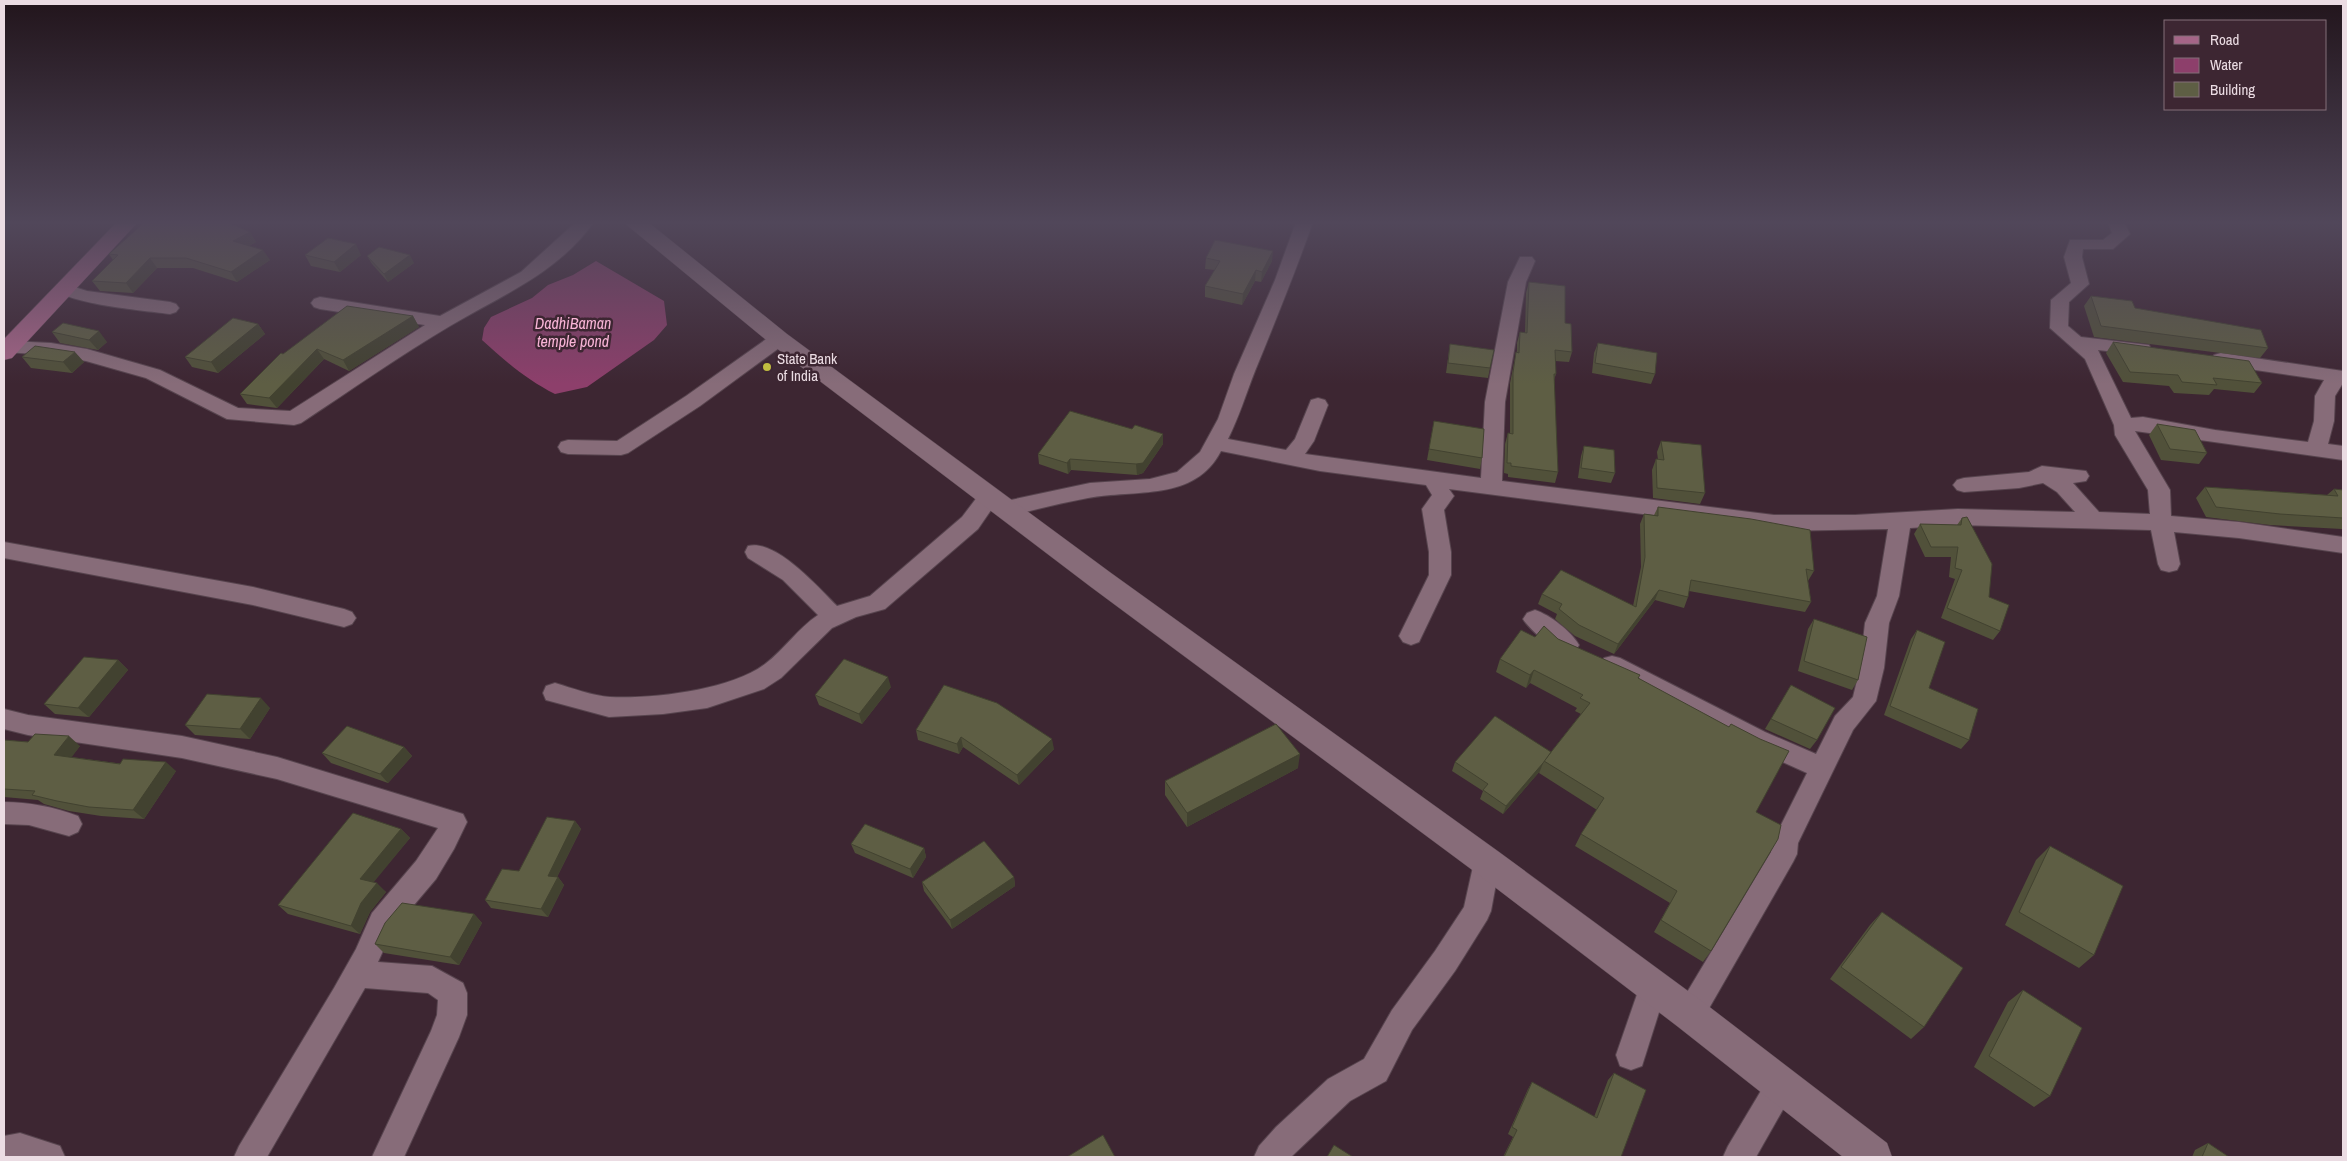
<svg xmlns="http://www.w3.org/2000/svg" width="2347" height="1161" viewBox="0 0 2347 1161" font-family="'Archivo Narrow',sans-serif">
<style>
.water{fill:#8d3f6b}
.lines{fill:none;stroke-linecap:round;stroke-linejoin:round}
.street-casing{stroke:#57444e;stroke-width:2}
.secondary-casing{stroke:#57444e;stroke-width:1}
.primary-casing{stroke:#57444e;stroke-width:1}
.street{fill:#876c79;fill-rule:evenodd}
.secondary{fill:#876c79;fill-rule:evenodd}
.primary{fill:#a56587;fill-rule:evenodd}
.wall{fill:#51513a}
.shaded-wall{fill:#424230}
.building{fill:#5e5e44;stroke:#424230}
.poi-dot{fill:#c1bd40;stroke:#3d2632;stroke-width:2}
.labels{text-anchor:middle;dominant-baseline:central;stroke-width:5;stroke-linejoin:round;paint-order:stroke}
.poi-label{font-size:15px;fill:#ebdce3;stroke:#3d2632;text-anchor:start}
.water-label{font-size:16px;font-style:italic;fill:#f8b4d6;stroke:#3d2632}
</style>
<rect width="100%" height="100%" fill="#3d2632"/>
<path class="water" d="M 596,261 L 664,301 L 667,325 L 654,340 L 587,387 L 555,394 C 527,380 505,361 482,340 L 484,328 L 491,317 L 532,298 L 548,285 L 573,275 Z"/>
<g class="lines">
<defs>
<g id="street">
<path d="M 576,222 L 594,222 C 559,272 501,296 450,326 C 399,356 351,390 301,423 L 294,425 L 227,419 L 146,378 L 86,361 L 51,355 L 4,352 L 4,342 L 9,341 L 51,343 L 87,349 L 160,370 L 238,408 L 290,411 L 425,325 L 320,309 L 314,307 L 311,303 L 314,299 L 320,297 L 440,316 L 521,272 Z"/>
<path d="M 1296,222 L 1313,222 C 1295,273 1275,322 1255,371 C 1246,394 1239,417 1228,439 L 1286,450 L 1295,439 L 1311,400 L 1318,398 L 1325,400 L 1328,405 L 1314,441 L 1305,454 L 1481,478 L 1485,402 L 1508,282 L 1520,257 L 1532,257 L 1535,261 L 1526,282 L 1505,402 L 1502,481 L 1774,515 L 1855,515 L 1958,509 L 2075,512 L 2057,492 L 2043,483 L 2019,488 L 1964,492 L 1957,490 L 1953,485 L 1957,480 L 1964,478 L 2029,472 L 2042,466 L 2086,471 L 2089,476 L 2086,481 L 2073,483 L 2099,512 L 2150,514 L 2148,490 L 2115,435 L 2114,425 L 2085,359 L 2050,328 L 2051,300 L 2071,283 L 2064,257 L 2070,240 L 2103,240 L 2112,233 L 2108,222 L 2124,222 L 2130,234 L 2113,249 L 2083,249 L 2082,257 L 2089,284 L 2069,302 L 2068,326 L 2081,337 L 2149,345 L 2151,349 L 2149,353 L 2142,355 L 2098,350 L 2131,418 L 2143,417 L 2215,430 L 2308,442 L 2314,421 L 2315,396 L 2324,380 L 2221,365 L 2214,363 L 2211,359 L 2214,355 L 2221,353 L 2343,371 L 2343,383 L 2335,396 L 2334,421 L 2328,444 L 2343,446 L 2343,460 L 2135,431 L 2170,490 L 2171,516 L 2239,522 L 2343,537 L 2343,553 L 2239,538 L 2174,532 L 2180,564 L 2177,570 L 2169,572 L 2161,570 L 2158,564 L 2151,530 L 1958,525 L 1910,528 L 1899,596 L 1889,623 L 1884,668 L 1876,701 L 1853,730 L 1798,843 L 1797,854 L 1793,862 L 1700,1024 L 1690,1028 L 1680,1024 L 1675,1014 L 1680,1004 L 1771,852 L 1772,843 L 1807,773 L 1747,746 L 1604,672 L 1600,665 L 1604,658 L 1612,656 L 1620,658 L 1765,732 L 1816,754 L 1835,716 L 1853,697 L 1860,668 L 1865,623 L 1877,596 L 1888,529 L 1774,531 L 1449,489 L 1454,496 L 1444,510 L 1451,552 L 1451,575 L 1419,642 L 1411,645 L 1403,642 L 1399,636 L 1429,575 L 1429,552 L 1422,509 L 1432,495 L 1426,485 L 1320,471 L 1221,451 C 1195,502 1135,489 1088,498 C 1061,503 1033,510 1006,517 L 998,514 L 995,509 L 998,504 L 1006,501 L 1090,483 L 1150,479 L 1177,472 L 1200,452 L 1218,419 L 1234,374 L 1275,280 Z"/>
<path d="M 65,284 L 87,291 L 170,302 L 176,304 L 179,308 L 176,312 L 170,314 C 149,311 66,304 56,289 L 59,285 Z"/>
<path d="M 779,333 L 786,335 L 788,339 L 786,343 L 700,406 L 628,453 L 621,455 L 568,454 L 561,452 L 558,447 L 561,442 L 568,440 L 617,441 L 686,396 L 772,335 Z"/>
<path d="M 989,489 L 997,492 L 1000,497 L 978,529 L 885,609 L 856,617 L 832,628 L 781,678 L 764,689 L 707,708 L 663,714 L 609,717 L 546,700 L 543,693 L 546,686 L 555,683 C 572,688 593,696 610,697 C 653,699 731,690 765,664 C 784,650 798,628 818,615 L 783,580 L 748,558 L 745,552 L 748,546 C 775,538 819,588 837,606 L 870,596 L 962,517 L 981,492 Z"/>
<path d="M 4,542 L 253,587 L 344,609 L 352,612 L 356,618 L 352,624 L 344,627 L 253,605 L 4,558 Z"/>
<path d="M 1535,610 C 1550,615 1571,631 1579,645 L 1575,652 C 1573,652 1570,654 1567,654 C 1557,654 1528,628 1523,619 L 1527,613 Z"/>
<path d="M 4,709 L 28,715 L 182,736 L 277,757 L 463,814 L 467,822 L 454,849 L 436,879 L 392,931 L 378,962 L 432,966 L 463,983 L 467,993 L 467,1015 L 459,1037 L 404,1157 L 372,1157 L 431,1031 L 437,1015 L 438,1000 L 428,993 L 365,988 L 267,1157 L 234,1157 L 239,1146 L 334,988 L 356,949 L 372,913 L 416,861 L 438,828 L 277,779 L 182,758 L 28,735 L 4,729 Z"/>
<path d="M 4,802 C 29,802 54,807 78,816 L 82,824 L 78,832 L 69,836 L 29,825 L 4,824 Z"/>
<path d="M 1487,850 L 1496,853 L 1500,862 L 1491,911 L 1487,920 L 1455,971 L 1412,1030 L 1386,1081 L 1350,1101 L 1291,1157 L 1254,1157 L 1259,1146 L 1276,1127 L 1328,1079 L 1364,1059 L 1392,1010 L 1435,951 L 1464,907 L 1474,862 L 1478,853 Z"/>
<path d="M 1653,973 L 1663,977 L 1667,987 L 1642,1066 L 1631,1070 L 1620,1066 L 1616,1055 L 1643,977 Z"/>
<path d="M 1782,1070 L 1793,1074 L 1797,1085 L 1756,1157 L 1723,1157 L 1728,1146 L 1771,1074 Z"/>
<path d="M 20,1133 L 60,1146 L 65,1157 L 4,1157 L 4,1136 Z"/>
</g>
<path id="secondary" d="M 625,222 L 648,222 L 787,334 L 1111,573 L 1499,852 L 1703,1002 L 1887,1143 L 1892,1157 L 1843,1157 L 1677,1026 L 1475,872 L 1091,587 L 771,344 L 628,226 Z"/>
<path id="primary" d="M 117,222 L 138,222 L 12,358 L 4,360 L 4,339 Z"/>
</defs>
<use href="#street" class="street-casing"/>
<use href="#secondary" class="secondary-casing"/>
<use href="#primary" class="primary-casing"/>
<use href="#street" class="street"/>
<use href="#secondary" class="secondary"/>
<use href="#primary" class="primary"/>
</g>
<g class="wall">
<path d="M 250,232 L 256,242 L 249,246 L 270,260 L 237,282 L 193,268 L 157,268 L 133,293 L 100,291 L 92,281 L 113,260 L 109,254 Z"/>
<path d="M 305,255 L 361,255 L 340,272 L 311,266 Z"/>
<path d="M 367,256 L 414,263 L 388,282 L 372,264 Z"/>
<path d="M 1206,258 L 1272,261 L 1261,282 L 1255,281 L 1242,305 L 1205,297 L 1205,286 L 1215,270 L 1205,269 Z"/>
<path d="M 1529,282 L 1565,323 L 1572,352 L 1569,362 L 1555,361 L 1556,374 L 1554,380 L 1558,472 L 1555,483 L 1508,477 L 1508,474 L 1504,473 L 1505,444 L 1508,433 L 1510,433 L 1510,383 L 1514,363 L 1517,352 L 1517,343 L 1520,332 L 1525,333 L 1526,293 Z"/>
<path d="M 2091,296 L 2135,308 L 2268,348 L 2260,358 L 2094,337 L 2084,306 Z"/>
<path d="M 413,316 L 419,327 L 349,371 L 324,359 L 277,408 L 247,404 L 240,394 L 283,354 Z"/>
<path d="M 258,324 L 265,334 L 218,373 L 192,367 L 185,357 Z"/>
<path d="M 52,332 L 107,342 L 98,350 L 60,343 Z"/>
<path d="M 2113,342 L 2262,383 L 2254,393 L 2214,389 L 2209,395 L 2174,393 L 2169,386 L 2123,382 L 2106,353 Z"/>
<path d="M 1598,343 L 1655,374 L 1651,384 L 1592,373 L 1594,353 Z"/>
<path d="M 1450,344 L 1490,368 L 1488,378 L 1446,373 Z"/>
<path d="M 22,357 L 84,362 L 72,373 L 31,368 Z"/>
<path d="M 1434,421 L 1482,458 L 1480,469 L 1427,460 Z"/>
<path d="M 2157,424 L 2207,453 L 2199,464 L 2161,460 L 2149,435 Z"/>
<path d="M 1132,429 L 1163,444 L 1143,473 L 1137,475 L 1071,470 L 1068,474 L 1039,464 L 1038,454 Z"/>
<path d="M 1661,441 L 1705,493 L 1700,504 L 1653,498 L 1652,470 L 1656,459 L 1658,460 L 1657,452 Z"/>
<path d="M 1584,446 L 1615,473 L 1611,483 L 1578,478 L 1581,456 Z"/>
<path d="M 2205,487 L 2327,495 L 2334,489 L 2343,490 L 2343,532 L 2342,529 L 2270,525 L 2206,517 L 2196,498 Z"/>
<path d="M 1658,507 L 1814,571 L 1808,581 L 1811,602 L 1805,612 L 1689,591 L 1688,597 L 1684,608 L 1655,600 L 1614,654 L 1575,636 L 1555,619 L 1557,614 L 1538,604 L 1542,594 L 1633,606 L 1641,567 L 1640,524 L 1644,514 L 1654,515 Z"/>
<path d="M 1962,518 L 2000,631 L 1993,640 L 1941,618 L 1955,579 L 1949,577 L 1951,557 L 1925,557 L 1914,534 L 1920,524 L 1957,525 Z"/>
<path d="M 1814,619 L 1858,680 L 1852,690 L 1798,671 L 1808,629 Z"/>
<path d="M 1917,630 L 1929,688 L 1969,740 L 1961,749 L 1884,715 L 1911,639 Z"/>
<path d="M 1535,637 L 1558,639 L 1639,678 L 1756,812 L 1711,951 L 1703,962 L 1654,932 L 1670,903 L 1575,846 L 1581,834 L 1597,810 L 1539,773 L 1540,771 L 1503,814 L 1480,799 L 1483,791 L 1452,771 L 1455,762 L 1551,752 L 1581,714 L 1575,711 L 1577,708 L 1530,683 L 1526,688 L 1496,672 L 1500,659 Z"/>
<path d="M 118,660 L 128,670 L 89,717 L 55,714 L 44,704 Z"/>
<path d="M 1791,685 L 1817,740 L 1810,749 L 1765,729 Z"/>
<path d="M 891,687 L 862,724 L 819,705 L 815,695 Z"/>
<path d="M 270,708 L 250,739 L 195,735 L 185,725 Z"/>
<path d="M 916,730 L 1054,749 L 1019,785 L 963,747 L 959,754 L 918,740 Z"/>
<path d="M 4,740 L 80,746 L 71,757 L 176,771 L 144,819 L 101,816 L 69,811 L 44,804 L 38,800 L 4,797 Z"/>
<path d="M 404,747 L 412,756 L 388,783 L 331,763 L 322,753 Z"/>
<path d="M 1298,768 L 1187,827 L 1165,795 L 1165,781 Z"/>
<path d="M 575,821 L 581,829 L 557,877 L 558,877 L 564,885 L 548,917 L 491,908 L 485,900 L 519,871 Z"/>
<path d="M 401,829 L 410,838 L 373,882 L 386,892 L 370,912 L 360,934 L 288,914 L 278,905 Z"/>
<path d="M 851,844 L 924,848 L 926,857 L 913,878 L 855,853 Z"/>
<path d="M 2050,846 L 2094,955 L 2079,968 L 2005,925 L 2036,860 Z"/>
<path d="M 1014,877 L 1015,886 L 952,929 L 924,891 L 922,882 Z"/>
<path d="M 1882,912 L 1924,1027 L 1911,1039 L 1830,979 L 1870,925 Z"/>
<path d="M 474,914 L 482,923 L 459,965 L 384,953 L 375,944 Z"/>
<path d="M 2023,990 L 2050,1096 L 2034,1107 L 1974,1067 L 2008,1002 Z"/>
<path d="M 1614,1073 L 1621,1157 L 1503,1157 L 1513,1137 L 1508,1134 L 1528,1089 L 1532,1082 L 1594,1117 L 1608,1080 Z"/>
<path d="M 2208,1143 L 2229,1157 L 2192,1157 L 2195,1150 Z"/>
</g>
<g class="shaded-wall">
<path d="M 250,232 L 256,242 L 240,251 L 233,241 Z"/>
<path d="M 356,244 L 361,255 L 340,272 L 334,262 Z"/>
<path d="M 263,250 L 270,260 L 237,282 L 231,272 Z"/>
<path d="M 1273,251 L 1272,261 L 1261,282 L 1262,272 Z"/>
<path d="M 410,255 L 414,263 L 388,282 L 384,274 Z"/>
<path d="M 150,258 L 157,268 L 133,293 L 126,283 Z"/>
<path d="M 1256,270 L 1255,281 L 1242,305 L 1243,294 Z"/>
<path d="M 413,316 L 419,327 L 349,371 L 343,360 Z"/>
<path d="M 258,324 L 265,334 L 218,373 L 211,362 Z"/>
<path d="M 99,331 L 107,342 L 98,350 L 89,340 Z"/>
<path d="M 317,349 L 324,359 L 277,408 L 269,398 Z"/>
<path d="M 75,352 L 84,362 L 72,373 L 63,362 Z"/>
<path d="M 1163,434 L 1163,444 L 1143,473 L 1137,475 L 1136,464 Z"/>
<path d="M 1070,459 L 1071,470 L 1068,474 L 1067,463 Z"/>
<path d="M 1659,590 L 1655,600 L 1614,654 L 1618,644 Z"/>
<path d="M 118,660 L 128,670 L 89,717 L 78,708 Z"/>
<path d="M 1534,670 L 1530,683 L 1526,688 L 1530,675 Z"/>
<path d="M 888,677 L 891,687 L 862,724 L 859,714 Z"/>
<path d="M 261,698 L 270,708 L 250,739 L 240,729 Z"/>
<path d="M 69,736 L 80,746 L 66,765 L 54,755 Z"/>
<path d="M 961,737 L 963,747 L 959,754 L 957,744 Z"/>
<path d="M 1052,739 L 1054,749 L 1019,785 L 1017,775 Z"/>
<path d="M 404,747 L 412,756 L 388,783 L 380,774 Z"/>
<path d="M 1300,754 L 1298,768 L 1187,827 L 1187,813 Z"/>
<path d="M 166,762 L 176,771 L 144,819 L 133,810 Z"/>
<path d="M 1543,763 L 1540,771 L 1503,814 L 1506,806 Z"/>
<path d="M 575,821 L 581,829 L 554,883 L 548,876 Z"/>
<path d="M 401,829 L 410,838 L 369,888 L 360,879 Z"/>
<path d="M 924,848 L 926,857 L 913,878 L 910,869 Z"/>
<path d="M 558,877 L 564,885 L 548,917 L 541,909 Z"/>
<path d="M 1014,877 L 1015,886 L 952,929 L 950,920 Z"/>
<path d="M 377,883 L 386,892 L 370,912 L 360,934 L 351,926 L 361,903 Z"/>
<path d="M 474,914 L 482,923 L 459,965 L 450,957 Z"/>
</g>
<g class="building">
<path d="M 145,222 L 227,222 L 250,232 L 233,241 L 263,250 L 231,272 L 186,258 L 150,258 L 126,283 L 92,281 L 118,255 L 109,254 Z"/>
<path d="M 328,238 L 356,244 L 334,262 L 305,255 Z"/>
<path d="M 1215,240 L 1273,251 L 1262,272 L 1256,270 L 1243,294 L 1205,286 L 1220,261 L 1206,258 Z"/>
<path d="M 379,247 L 410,255 L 384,274 L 367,256 Z"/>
<path d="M 1529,282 L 1565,286 L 1565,323 L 1571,324 L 1572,352 L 1555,350 L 1556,374 L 1554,374 L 1558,472 L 1511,466 L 1511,463 L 1507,463 L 1508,433 L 1513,434 L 1513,373 L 1516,352 L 1519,353 L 1520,332 L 1527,333 Z"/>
<path d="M 2091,296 L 2132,301 L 2135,308 L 2261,330 L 2268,348 L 2101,326 Z"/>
<path d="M 347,306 L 413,316 L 343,360 L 317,349 L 269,398 L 240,394 L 281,353 L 283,354 Z"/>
<path d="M 233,318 L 258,324 L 211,362 L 185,357 Z"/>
<path d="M 63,323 L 99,331 L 89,340 L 52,332 Z"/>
<path d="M 2113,342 L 2249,361 L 2262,383 L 2213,378 L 2217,385 L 2182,382 L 2178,375 L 2130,372 Z"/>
<path d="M 1598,343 L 1657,353 L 1655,374 L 1595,363 Z"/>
<path d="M 1450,344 L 1494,350 L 1490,368 L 1448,363 Z"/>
<path d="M 35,346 L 75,352 L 63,362 L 22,357 Z"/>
<path d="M 1070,411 L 1132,429 L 1135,425 L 1163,434 L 1143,463 L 1136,464 L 1070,459 L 1067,463 L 1038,454 Z"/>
<path d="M 1434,421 L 1484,429 L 1482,458 L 1429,449 Z"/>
<path d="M 2157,424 L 2195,430 L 2207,453 L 2170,449 Z"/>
<path d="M 1661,441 L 1701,445 L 1705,493 L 1657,488 L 1656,459 L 1664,460 Z"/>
<path d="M 1584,446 L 1614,450 L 1615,473 L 1581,468 Z"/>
<path d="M 2205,487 L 2338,496 L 2334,489 L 2343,490 L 2343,518 L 2280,514 L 2216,507 Z"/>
<path d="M 1658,507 L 1751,519 L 1810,530 L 1814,571 L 1806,569 L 1811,602 L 1691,580 L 1688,597 L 1659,590 L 1618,644 L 1579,625 L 1559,609 L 1562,604 L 1542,594 L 1561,570 L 1636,607 L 1645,557 L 1644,514 L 1658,516 Z"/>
<path d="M 1967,517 L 1992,564 L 1989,597 L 2009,605 L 2000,631 L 1947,608 L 1962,570 L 1955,568 L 1958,547 L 1931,547 L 1920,524 L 1961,525 L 1962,518 Z"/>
<path d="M 1814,619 L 1867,637 L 1858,680 L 1804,661 Z"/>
<path d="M 1544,626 L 1558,639 L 1633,672 L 1640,675 L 1638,678 L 1729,727 L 1731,724 L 1760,739 L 1789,751 L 1756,812 L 1781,825 L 1778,839 L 1711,951 L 1661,920 L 1677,891 L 1581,834 L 1604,798 L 1544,761 L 1590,703 L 1580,698 L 1583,695 L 1534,670 L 1530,675 L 1500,659 L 1521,630 L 1535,637 Z"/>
<path d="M 1917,630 L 1945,642 L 1929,688 L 1978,709 L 1969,740 L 1890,706 Z"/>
<path d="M 84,657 L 118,660 L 78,708 L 44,704 Z"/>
<path d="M 844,659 L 888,677 L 859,714 L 815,695 Z"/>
<path d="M 944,685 L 997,703 L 1052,739 L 1017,775 L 961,737 L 957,744 L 916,730 Z"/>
<path d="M 1791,685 L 1835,708 L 1817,740 L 1771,719 Z"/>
<path d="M 207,694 L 261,698 L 240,729 L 185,725 Z"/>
<path d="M 1495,716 L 1551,752 L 1543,763 L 1506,806 L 1483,790 L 1488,784 L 1455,762 Z"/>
<path d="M 1276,724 L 1300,754 L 1187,813 L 1165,781 Z"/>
<path d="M 347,726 L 404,747 L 380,774 L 322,753 Z"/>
<path d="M 35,734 L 69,736 L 54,755 L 120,764 L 123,759 L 166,762 L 133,810 L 89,807 L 57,801 L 32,795 L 35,791 L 4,789 L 4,740 L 28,742 Z"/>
<path d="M 353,813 L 401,829 L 360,879 L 377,883 L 361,903 L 351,926 L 278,905 Z"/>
<path d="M 547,817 L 575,821 L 548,876 L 558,877 L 541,909 L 485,900 L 502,869 L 519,871 Z"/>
<path d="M 865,824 L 924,848 L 910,869 L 851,844 Z"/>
<path d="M 984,841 L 1014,877 L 950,920 L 922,882 Z"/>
<path d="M 2050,846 L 2123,886 L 2094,955 L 2019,912 Z"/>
<path d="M 402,903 L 474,914 L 450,957 L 375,944 L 385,923 Z"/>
<path d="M 1882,912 L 1963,968 L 1924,1027 L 1841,967 Z"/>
<path d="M 2023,990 L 2082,1028 L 2050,1096 L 1989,1056 Z"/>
<path d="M 1614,1073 L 1646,1090 L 1621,1157 L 1504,1157 L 1517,1130 L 1512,1127 L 1532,1082 L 1597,1118 Z"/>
<path d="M 1103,1135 L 1115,1157 L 1067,1157 Z"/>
<path d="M 2208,1143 L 2229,1157 L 2202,1157 Z"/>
<path d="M 1334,1145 L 1353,1157 L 1327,1157 Z"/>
</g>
<linearGradient id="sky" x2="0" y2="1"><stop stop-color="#22151c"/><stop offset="0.58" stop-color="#51475a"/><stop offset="1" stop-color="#51475a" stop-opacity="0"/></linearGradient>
<rect width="2347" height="384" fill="url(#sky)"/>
<circle class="poi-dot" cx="767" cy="367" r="5"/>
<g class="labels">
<g class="poi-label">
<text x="777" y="358">State Bank<tspan x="777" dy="17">of India</tspan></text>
</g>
<g class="water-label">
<text x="573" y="323">DadhiBaman<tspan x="573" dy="18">temple pond</tspan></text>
</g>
</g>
<rect width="2347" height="1161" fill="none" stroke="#ebdce3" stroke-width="10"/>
<rect x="2164" y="20" width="162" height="90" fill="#3d2632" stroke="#836f79"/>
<rect x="2174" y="36" width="25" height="8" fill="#a56587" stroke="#836f79"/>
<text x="2210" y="45" font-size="15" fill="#ebdce3">Road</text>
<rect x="2174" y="58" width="25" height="15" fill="#8d3f6b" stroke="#836f79"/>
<text x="2210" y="70" font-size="15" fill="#ebdce3">Water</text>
<rect x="2174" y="82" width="25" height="15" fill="#5e5e44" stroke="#836f79"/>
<text x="2210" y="95" font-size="15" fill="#ebdce3">Building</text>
</svg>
